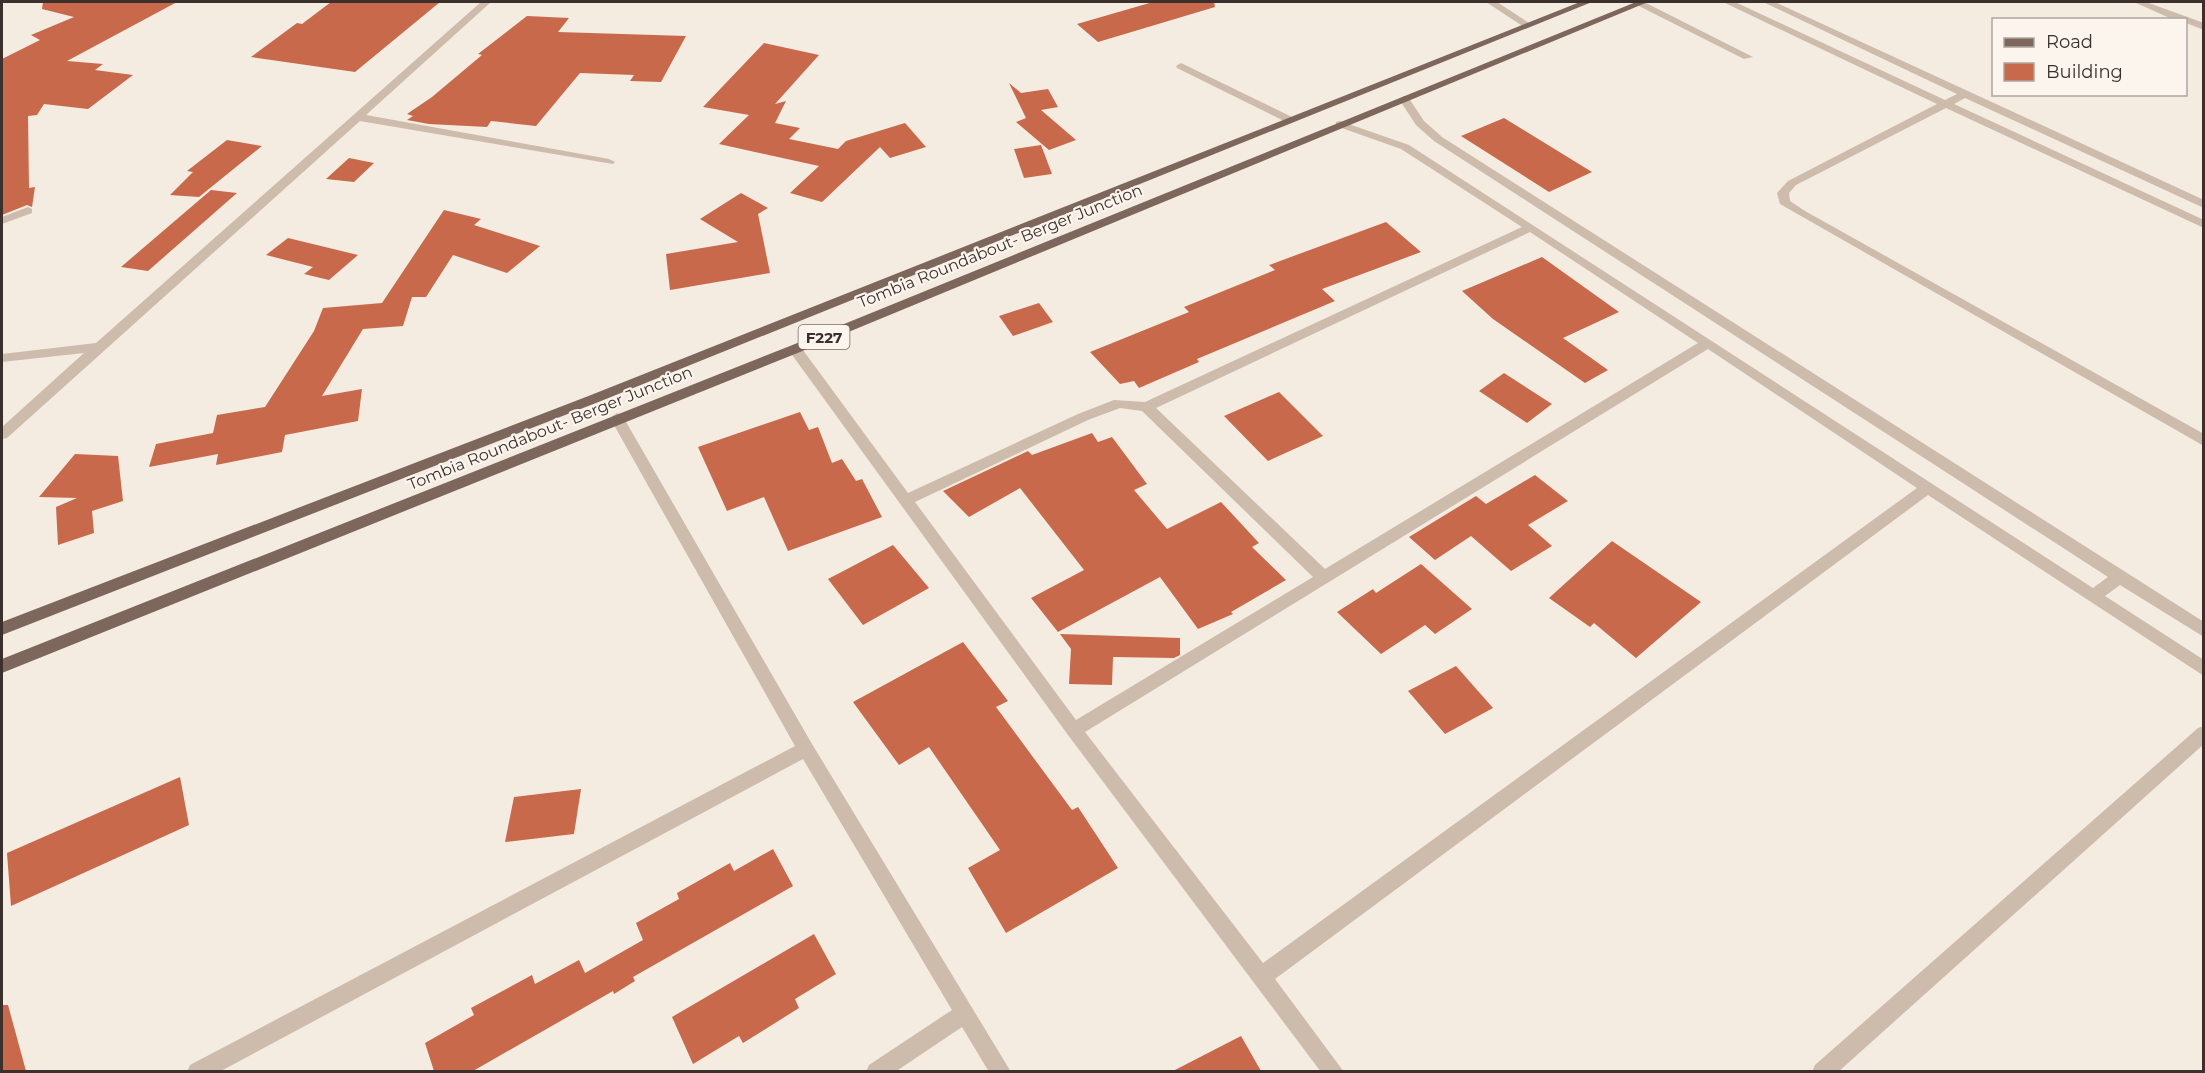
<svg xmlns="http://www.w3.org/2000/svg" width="2205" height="1073" viewBox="0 0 2205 1073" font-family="Montserrat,sans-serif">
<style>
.building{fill:#c8694b}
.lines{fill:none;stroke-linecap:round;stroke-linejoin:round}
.minor{fill:#cdbbac;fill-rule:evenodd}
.major{fill:#7d675c;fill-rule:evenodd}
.labels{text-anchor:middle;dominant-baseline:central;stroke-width:4.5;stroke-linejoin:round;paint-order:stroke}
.shield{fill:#fbf5ee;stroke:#756b66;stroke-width:1.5}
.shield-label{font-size:15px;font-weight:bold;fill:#3b302b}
.street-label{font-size:16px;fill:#3b302b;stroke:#fbf5ee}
</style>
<rect width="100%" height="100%" fill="#f4ebe1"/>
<g class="building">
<path d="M 43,2 L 177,2 L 67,61 L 103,64 L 95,70 L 133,75 L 88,109 L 44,104 L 37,115 L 28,116 L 29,188 L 35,187 L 32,207 L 27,205 L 2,215 L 2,59 L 40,40 L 31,35 L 74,17 L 42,9 Z"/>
<path d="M 331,2 L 440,2 L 355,72 L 251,57 L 297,23 L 302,24 Z"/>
<path d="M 1153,2 L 1214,2 L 1215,7 L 1098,42 L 1077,24 Z"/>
<path d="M 527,16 L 569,18 L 558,32 L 686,36 L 661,82 L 630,81 L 634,75 L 580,73 L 536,126 L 491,121 L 487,127 L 429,124 L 407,120 L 413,116 L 407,114 L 432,97 L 482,55 L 478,54 Z"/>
<path d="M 764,43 L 819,55 L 775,104 L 786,101 L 775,123 L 800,128 L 789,139 L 838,149 L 846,141 L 905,123 L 926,147 L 890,158 L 880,147 L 822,202 L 790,193 L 819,166 L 719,144 L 749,115 L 703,107 Z"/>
<path d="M 1009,83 L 1021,93 L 1048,89 L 1058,107 L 1041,110 L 1076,140 L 1049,150 L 1016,122 L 1026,118 Z"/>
<path d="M 1504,118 L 1592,172 L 1549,192 L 1461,136 Z"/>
<path d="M 227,140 L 262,146 L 199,197 L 170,195 L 193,172 L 187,171 Z"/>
<path d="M 1041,145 L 1052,174 L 1024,178 L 1014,149 Z"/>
<path d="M 349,158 L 374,163 L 354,182 L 326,179 Z"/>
<path d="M 211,190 L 237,193 L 148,271 L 121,267 Z"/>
<path d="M 741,193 L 768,208 L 758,214 L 770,273 L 670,290 L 666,254 L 738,242 L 700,219 Z"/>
<path d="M 444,210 L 481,219 L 474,225 L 540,246 L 507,273 L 453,255 L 426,297 L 412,297 L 403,326 L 363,329 L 322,396 L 362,389 L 358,421 L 285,435 L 282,452 L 216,465 L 218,454 L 149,467 L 156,444 L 213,433 L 217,415 L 265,407 L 314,331 L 323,308 L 382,303 Z"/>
<path d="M 1386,222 L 1421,252 L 1322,289 L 1335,301 L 1197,359 L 1199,362 L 1139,388 L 1134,381 L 1120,384 L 1090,352 L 1189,312 L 1184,307 L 1275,270 L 1269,265 Z"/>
<path d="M 288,238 L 358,255 L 329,280 L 304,274 L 313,267 L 266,255 Z"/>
<path d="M 1542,257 L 1619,312 L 1563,338 L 1608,370 L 1585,383 L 1493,319 L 1462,291 Z"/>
<path d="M 1039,303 L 1053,322 L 1013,336 L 999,316 Z"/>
<path d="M 1504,373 L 1552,404 L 1527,423 L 1479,391 Z"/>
<path d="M 1279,392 L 1323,436 L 1268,461 L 1224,416 Z"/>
<path d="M 800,412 L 809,430 L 818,427 L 832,463 L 842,459 L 856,481 L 862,479 L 882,517 L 788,551 L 764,497 L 727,511 L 698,447 Z"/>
<path d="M 1092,433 L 1098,442 L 1112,437 L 1147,484 L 1134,490 L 1167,529 L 1221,502 L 1259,543 L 1252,547 L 1286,580 L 1231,612 L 1233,614 L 1198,629 L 1160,577 L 1058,632 L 1031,598 L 1084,570 L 1020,488 L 969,517 L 943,491 L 1028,451 L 1032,455 Z"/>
<path d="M 75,454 L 118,456 L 123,501 L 92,511 L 94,533 L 58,545 L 56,507 L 77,498 L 39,497 Z"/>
<path d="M 1535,475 L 1568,501 L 1528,525 L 1552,546 L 1511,571 L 1471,536 L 1435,560 L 1409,537 L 1476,496 L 1486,504 Z"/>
<path d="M 1612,541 L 1701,602 L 1636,658 L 1594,623 L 1590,627 L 1549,598 Z"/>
<path d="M 893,545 L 929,588 L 863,625 L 828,579 Z"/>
<path d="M 1421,564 L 1472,609 L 1435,634 L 1425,625 L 1381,654 L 1337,612 L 1373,589 L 1376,593 Z"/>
<path d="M 1060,634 L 1180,638 L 1180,655 L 1174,658 L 1113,657 L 1112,685 L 1069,684 L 1071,649 Z"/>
<path d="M 963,642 L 1008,701 L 996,707 L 1072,810 L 1078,807 L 1118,868 L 1006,933 L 968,868 L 1000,850 L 929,747 L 899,765 L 853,702 Z"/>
<path d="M 1456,666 L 1493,708 L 1445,734 L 1408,691 Z"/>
<path d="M 180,777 L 189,825 L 11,906 L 7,853 Z"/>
<path d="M 581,789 L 574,834 L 505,842 L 514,797 Z"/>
<path d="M 773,849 L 793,886 L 633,977 L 635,981 L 614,994 L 613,991 L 473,1071 L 434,1071 L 425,1043 L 474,1015 L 471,1008 L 532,975 L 535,984 L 579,960 L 585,973 L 643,940 L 636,923 L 679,899 L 677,893 L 730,863 L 734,871 Z"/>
<path d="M 814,934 L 836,974 L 795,999 L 799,1008 L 743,1043 L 739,1036 L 693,1064 L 672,1017 Z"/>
<path d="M 2,1005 L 8,1005 L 26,1071 L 2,1071 Z"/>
<path d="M 1241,1036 L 1261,1071 L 1173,1071 Z"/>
</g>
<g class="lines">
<g class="minor">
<path d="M 481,2 L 491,2 L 366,115 L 609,159 L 615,162 L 613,164 L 360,121 L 7,438 L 2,439 L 2,427 L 84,353 L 2,362 L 2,354 L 96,343 Z"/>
<path d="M 1486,2 L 1497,2 L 1532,25 L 1524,27 Z"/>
<path d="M 1636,2 L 1644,2 L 1753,57 L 1744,59 L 1637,5 Z"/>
<path d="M 1723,2 L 1735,2 L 1945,100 L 1957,94 L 1763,2 L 1775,2 L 2204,200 L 2204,208 L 1965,98 L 1954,104 L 2204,220 L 2204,228 L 1946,108 L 1796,185 L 1789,193 L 1790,201 L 1805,211 L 2204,434 L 2204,446 L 1780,204 L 1777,193 L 1788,181 L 1937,104 Z"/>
<path d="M 2134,2 L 2146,2 L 2204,23 L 2204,30 L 2186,23 L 2186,20 L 2174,20 Z"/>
<path d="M 1181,63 L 1294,118 L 1295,120 L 1294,122 L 1286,122 L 1177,68 L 1176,66 Z"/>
<path d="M 1404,96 L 1408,97 L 1424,121 L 1442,137 L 2204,622 L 2204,637 L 2120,585 L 2105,596 L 2204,660 L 2204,676 L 1928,495 L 1275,979 L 1344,1072 L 1321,1072 L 1068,735 L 790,352 L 788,349 L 790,346 L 800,346 L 908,493 L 1078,414 L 1114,400 L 1145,402 L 1522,227 L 1401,149 L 1336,126 L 1336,122 L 1340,121 L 1409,145 L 2093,588 L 2108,577 L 1434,141 L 1416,125 L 1399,99 ZM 1530,232 L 1698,343 L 1325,569 L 1156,408 ZM 1708,349 L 1917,488 L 1263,963 L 1085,732 ZM 1120,408 L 1142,411 L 1313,577 L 1076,720 L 915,502 L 1088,420 Z"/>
<path d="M 28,207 L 32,209 L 32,213 L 2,224 L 2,217 Z"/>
<path d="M 617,413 L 622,415 L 812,744 L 1011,1072 L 989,1072 L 962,1027 L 895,1072 L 866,1072 L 869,1065 L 952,1010 L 803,759 L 219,1072 L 187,1072 L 190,1065 L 795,746 L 610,418 Z"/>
<path d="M 2204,726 L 2204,744 L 1838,1072 L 1812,1072 L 1815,1065 L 2198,728 Z"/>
</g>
<g class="major">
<path d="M 1580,2 L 1592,2 L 601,401 L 2,635 L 2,622 L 591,395 Z"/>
<path d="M 1636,2 L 1648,2 L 800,352 L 2,673 L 2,659 L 790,346 Z"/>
</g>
</g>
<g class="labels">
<rect class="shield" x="798.5" y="325" width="51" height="24" rx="4.5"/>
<g class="shield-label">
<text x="824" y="337">F227</text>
</g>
<g class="street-label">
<text transform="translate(1000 246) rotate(-22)">Tombia Roundabout- Berger Junction</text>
<text transform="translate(550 428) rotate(-22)">Tombia Roundabout- Berger Junction</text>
</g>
</g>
<rect width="2205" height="1073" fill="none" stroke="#3b302b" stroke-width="6"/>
<rect x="1992" y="18" width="195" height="78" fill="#fbf5ee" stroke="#aea6a0" stroke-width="1.5"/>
<rect x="2004" y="38" width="30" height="9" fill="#7d675c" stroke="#aea6a0" stroke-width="1.5"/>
<text x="2046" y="48" font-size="18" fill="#3b302b">Road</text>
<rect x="2004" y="63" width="30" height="18" fill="#c8694b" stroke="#aea6a0" stroke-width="1.5"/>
<text x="2046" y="78" font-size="18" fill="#3b302b">Building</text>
</svg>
